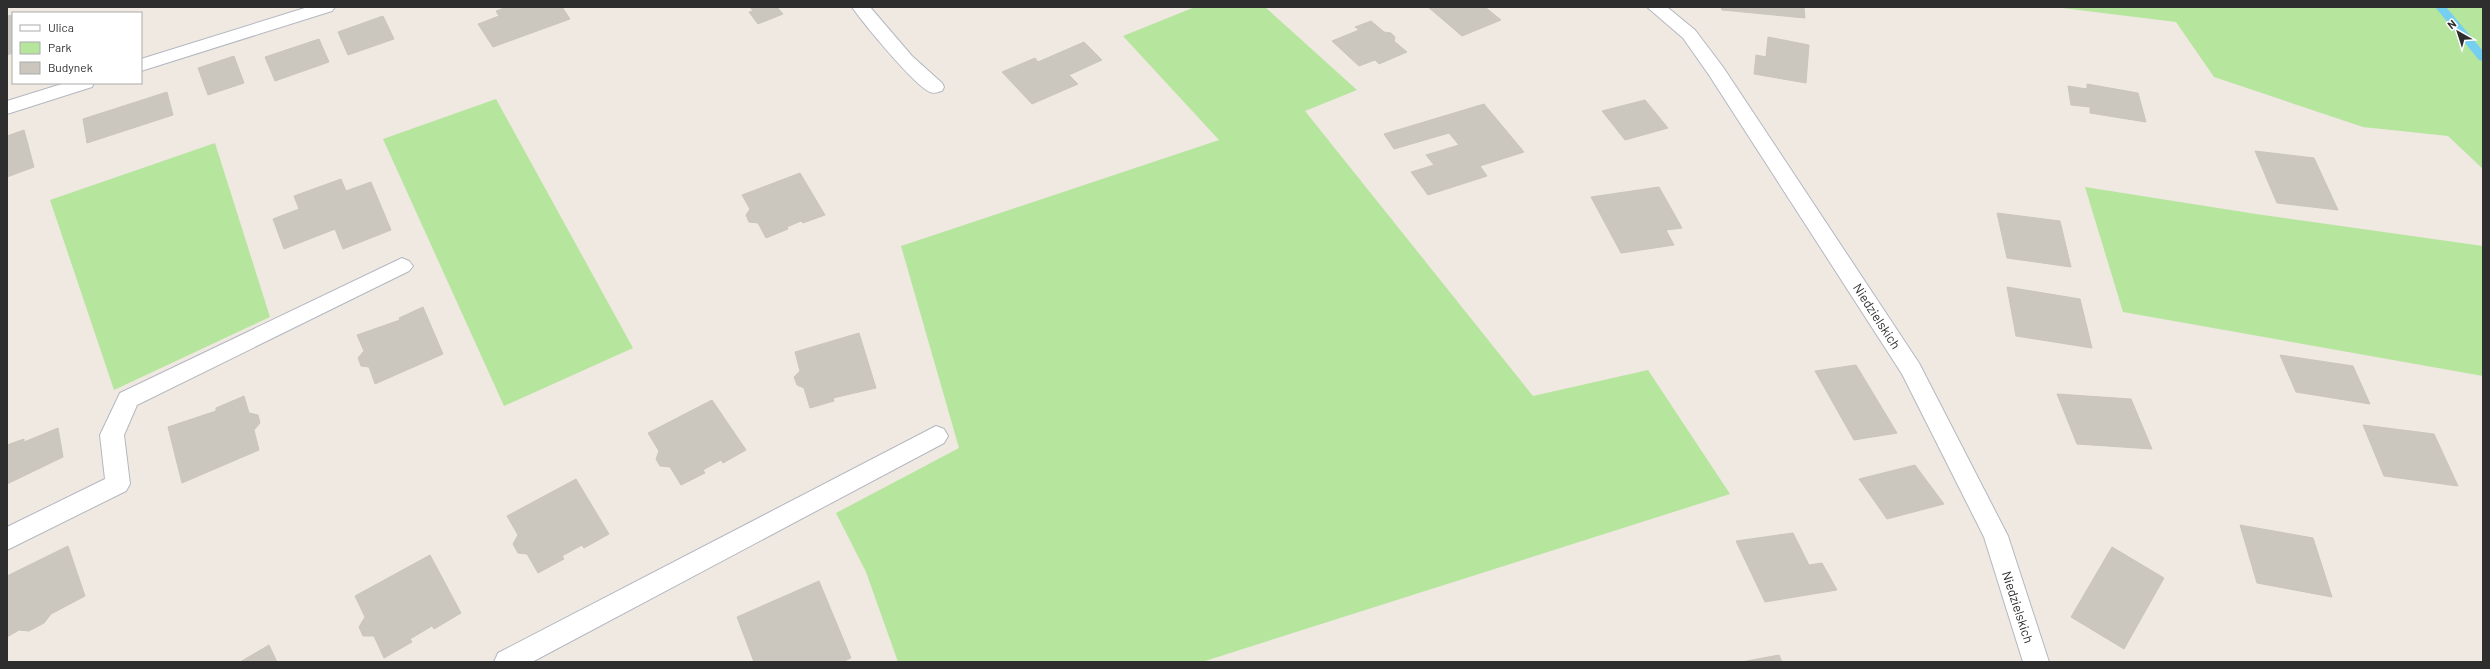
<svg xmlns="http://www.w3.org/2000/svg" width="2490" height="669" viewBox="0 0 2490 669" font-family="Barlow,sans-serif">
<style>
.green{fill:#b6e59e}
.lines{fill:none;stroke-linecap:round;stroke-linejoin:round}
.stream{fill:#75cff0;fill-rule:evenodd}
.building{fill:#cbc7bf;stroke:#cbc5ba}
.minor-casing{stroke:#b4b7c1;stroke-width:2}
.minor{fill:#fff;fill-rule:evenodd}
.labels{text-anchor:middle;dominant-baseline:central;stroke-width:3;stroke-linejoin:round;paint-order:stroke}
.street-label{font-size:13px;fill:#2e2e2e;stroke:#fff}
</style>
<rect width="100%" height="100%" fill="#efe9e1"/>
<g class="green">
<path d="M 1195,7 L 1265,7 L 1357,90 L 1305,111 L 1533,396 L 1648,370 L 1730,494 L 1202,662 L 898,662 L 866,572 L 836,513 L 959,448 L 901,246 L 1219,140 L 1123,36 Z"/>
<path d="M 2054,7 L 2483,7 L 2483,169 L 2448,136 L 2363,127 L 2214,77 L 2176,22 Z"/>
<path d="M 496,99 L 633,348 L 504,406 L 383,139 Z"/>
<path d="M 215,143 L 270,317 L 114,390 L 50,200 Z"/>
<path d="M 2085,187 L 2256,214 L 2483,246 L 2483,376 L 2123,312 Z"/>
</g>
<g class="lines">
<path class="stream" d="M 2435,7 L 2446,7 L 2483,51 L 2483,61 L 2479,60 Z"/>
</g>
<g class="building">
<path d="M 507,7 L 562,7 L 570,19 L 493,47 L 478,24 L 499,16 L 496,11 Z"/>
<path d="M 750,7 L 777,7 L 783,14 L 758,24 L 749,12 L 753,11 Z"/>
<path d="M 1428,7 L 1485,7 L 1501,20 L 1462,36 Z"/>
<path d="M 1721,7 L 1804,7 L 1805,18 L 1722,10 Z"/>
<path d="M 13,15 L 13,53 L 7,55 L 7,16 Z"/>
<path d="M 383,16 L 394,39 L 348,55 L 338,32 Z"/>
<path d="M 1371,21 L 1384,32 L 1391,33 L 1395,37 L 1394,41 L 1407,52 L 1379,64 L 1375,60 L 1359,66 L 1332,41 L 1359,30 L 1355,27 Z"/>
<path d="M 1768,37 L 1809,45 L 1806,83 L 1754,74 L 1756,55 L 1766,57 Z"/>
<path d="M 319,39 L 329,62 L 275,81 L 265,57 Z"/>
<path d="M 1084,42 L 1102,60 L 1069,75 L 1078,84 L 1032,104 L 1002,72 L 1035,58 L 1038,62 Z"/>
<path d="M 234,56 L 244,83 L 208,95 L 198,68 Z"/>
<path d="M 2087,84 L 2138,93 L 2146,122 L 2090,113 L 2090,107 L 2071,105 L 2068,86 L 2087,89 Z"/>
<path d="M 167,92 L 173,115 L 87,143 L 83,119 Z"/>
<path d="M 1645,100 L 1668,128 L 1625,140 L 1602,111 Z"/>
<path d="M 1484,104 L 1524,152 L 1480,166 L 1487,176 L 1428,195 L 1411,172 L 1434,165 L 1426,155 L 1459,145 L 1449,133 L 1394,149 L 1384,134 Z"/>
<path d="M 24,130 L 34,167 L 7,177 L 7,136 Z"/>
<path d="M 2255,151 L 2314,158 L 2338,210 L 2277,203 Z"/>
<path d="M 800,173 L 825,215 L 803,223 L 801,221 L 787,227 L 788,229 L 766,238 L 758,223 L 749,222 L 746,215 L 750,209 L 742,195 Z"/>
<path d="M 341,179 L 346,191 L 371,182 L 391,230 L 343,249 L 335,229 L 284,249 L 273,219 L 299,209 L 294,196 Z"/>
<path d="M 1659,187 L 1682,228 L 1666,230 L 1674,245 L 1621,253 L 1591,197 Z"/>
<path d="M 1997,213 L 2060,221 L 2071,267 L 2007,258 Z"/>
<path d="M 2007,287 L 2080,299 L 2092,348 L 2016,336 Z"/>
<path d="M 423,307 L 443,354 L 375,384 L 369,367 L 361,366 L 358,358 L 364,351 L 357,335 L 400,320 L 399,318 Z"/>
<path d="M 859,333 L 876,388 L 833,398 L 834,401 L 810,408 L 804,388 L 797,385 L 794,377 L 800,371 L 795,352 Z"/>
<path d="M 2280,355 L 2353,366 L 2370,404 L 2296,392 Z"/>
<path d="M 1856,365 L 1897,433 L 1854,440 L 1815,371 Z"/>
<path d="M 2057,394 L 2131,399 L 2152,449 L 2077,444 Z"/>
<path d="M 244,396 L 249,413 L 258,415 L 260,423 L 254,430 L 259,450 L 182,483 L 168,427 L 216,411 L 216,408 Z"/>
<path d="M 712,400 L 746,450 L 723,463 L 721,460 L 703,470 L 705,473 L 681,485 L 670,467 L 660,466 L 656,459 L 659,451 L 648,433 Z"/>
<path d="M 2363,425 L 2434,434 L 2458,486 L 2384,476 Z"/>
<path d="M 58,428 L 63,457 L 7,484 L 7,445 L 24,439 L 24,442 Z"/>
<path d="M 1915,465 L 1944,504 L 1887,519 L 1859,479 Z"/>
<path d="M 576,479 L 609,534 L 584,548 L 582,545 L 562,556 L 564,559 L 538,573 L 527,554 L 518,553 L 513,544 L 518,535 L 507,516 Z"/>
<path d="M 2240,525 L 2313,538 L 2332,597 L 2257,583 Z"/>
<path d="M 1793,533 L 1809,565 L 1822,563 L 1837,590 L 1765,602 L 1736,541 Z"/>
<path d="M 68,546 L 85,596 L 51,614 L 44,623 L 29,631 L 19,630 L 7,637 L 7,576 Z"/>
<path d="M 2112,547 L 2164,578 L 2124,649 L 2071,617 Z"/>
<path d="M 430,555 L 461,613 L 434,629 L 432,626 L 410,639 L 412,642 L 384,658 L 374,636 L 363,636 L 359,627 L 365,617 L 355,596 Z"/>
<path d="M 819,581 L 851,658 L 842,662 L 754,662 L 737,617 Z"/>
<path d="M 269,645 L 277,662 L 240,662 Z"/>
<path d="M 1779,655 L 1782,662 L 1741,662 Z"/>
</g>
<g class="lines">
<defs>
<g id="minor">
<path d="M 308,7 L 335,7 L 332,11 L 141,71 L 141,59 Z"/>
<path d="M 852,7 L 870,7 L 912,56 L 942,83 L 944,87 L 942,91 C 937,92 934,94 930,92 C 914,85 863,23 852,7 Z"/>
<path d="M 1647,7 L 1667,7 L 1695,30 L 1723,67 L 1919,363 L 2008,536 L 2049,662 L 2023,662 L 1984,537 L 1902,374 L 1709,75 L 1683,38 Z"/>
<path d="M 65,83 L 94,83 L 92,87 L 7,114 L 7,101 Z"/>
<path d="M 402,258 L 409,261 L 413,266 L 409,271 L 137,405 L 124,435 L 130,484 L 126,491 L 7,550 L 7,527 L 105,479 L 100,435 L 120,393 Z"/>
<path d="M 936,426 L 944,429 L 948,436 L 944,443 L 532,662 L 494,662 L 498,653 Z"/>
</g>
</defs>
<use href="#minor" class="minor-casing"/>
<use href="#minor" class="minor"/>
</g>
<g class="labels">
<g class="street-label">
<text transform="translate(1877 316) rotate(57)">Niedzielskich</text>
<text transform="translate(2018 607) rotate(72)">Niedzielskich</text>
</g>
</g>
<rect width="2490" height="669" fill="none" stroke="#2e2e2e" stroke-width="16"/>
<rect x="12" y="12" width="130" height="72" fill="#ffffff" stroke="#ababab"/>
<rect x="20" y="25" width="20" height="6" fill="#ffffff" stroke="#ababab"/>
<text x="48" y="32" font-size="12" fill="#2e2e2e">Ulica</text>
<rect x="20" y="42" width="20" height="12" fill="#b6e59e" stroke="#ababab"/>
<text x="48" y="52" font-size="12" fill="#2e2e2e">Park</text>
<rect x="20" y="62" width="20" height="12" fill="#cbc7bf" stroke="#ababab"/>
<text x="48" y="72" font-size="12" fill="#2e2e2e">Budynek</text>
<g transform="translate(2458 32) rotate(321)" stroke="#ffffff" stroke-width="3" paint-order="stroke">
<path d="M0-3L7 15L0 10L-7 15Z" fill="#2e2e2e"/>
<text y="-6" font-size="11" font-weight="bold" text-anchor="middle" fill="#2e2e2e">N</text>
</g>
</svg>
